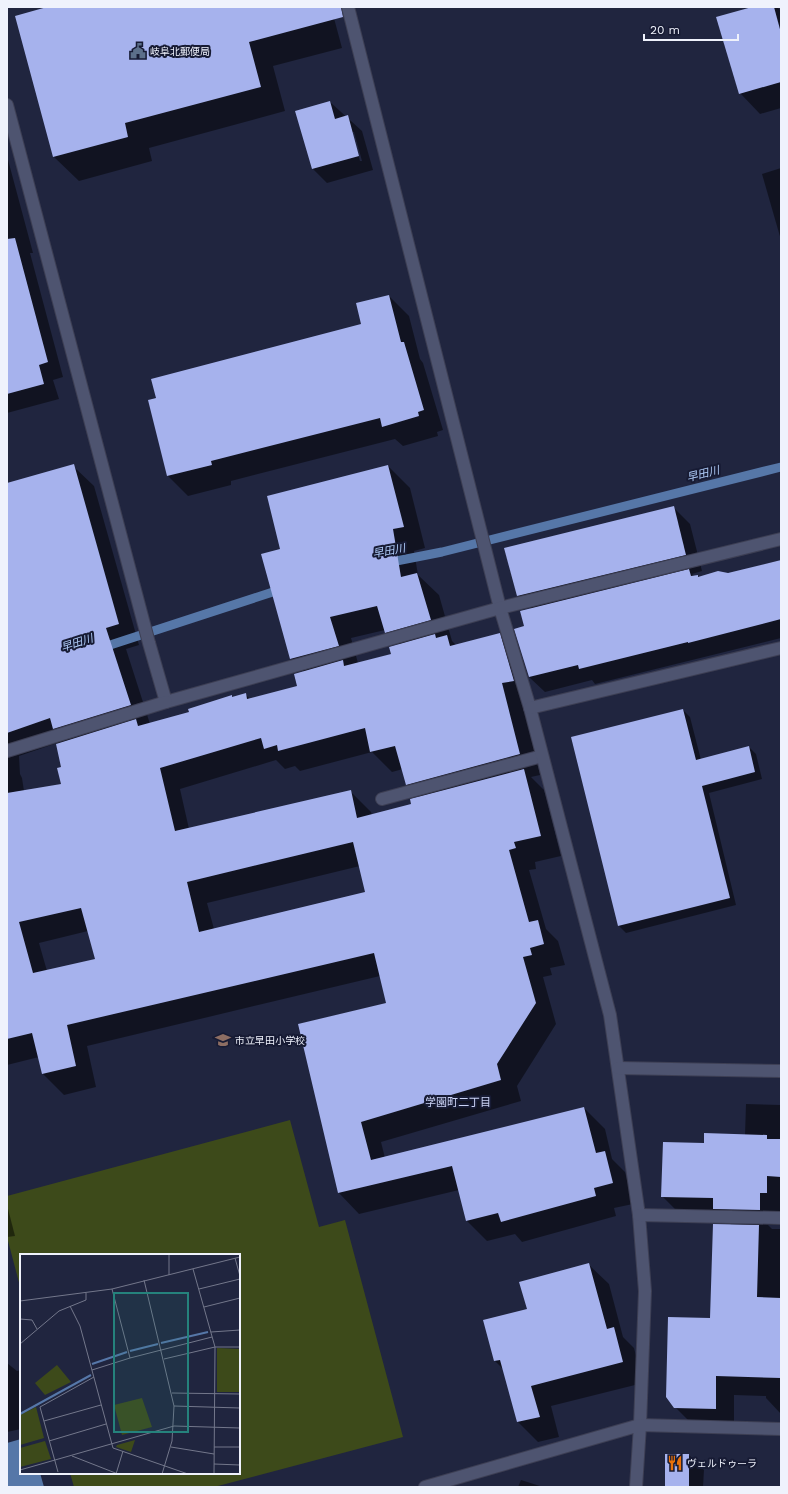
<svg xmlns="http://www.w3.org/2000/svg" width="788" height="1494" viewBox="0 0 788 1494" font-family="'Work Sans','Noto Sans JP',sans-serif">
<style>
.green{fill:#3d4a1a}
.water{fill:#5677a8}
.shadow{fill:#0007;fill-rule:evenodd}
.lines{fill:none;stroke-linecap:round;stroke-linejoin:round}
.stream{stroke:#5677a8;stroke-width:9}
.building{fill:#a6b2ed;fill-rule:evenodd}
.service-casing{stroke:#3d3f54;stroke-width:14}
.minor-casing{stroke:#3d3f54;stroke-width:14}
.service{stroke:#4e5470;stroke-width:12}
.minor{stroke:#4e5470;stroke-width:12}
.labels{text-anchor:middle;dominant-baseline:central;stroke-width:4;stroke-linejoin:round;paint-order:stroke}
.poi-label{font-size:10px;fill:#eff2fc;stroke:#171b34;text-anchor:start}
.water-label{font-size:11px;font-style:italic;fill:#b3d0fd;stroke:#171b34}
.neighbourhood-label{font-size:11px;fill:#ccd4f6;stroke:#171b34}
.inset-river{fill:none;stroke:#5677a8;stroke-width:2}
.inset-road{fill:none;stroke:#73778b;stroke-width:1}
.view{fill:#25827c;fill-opacity:0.15;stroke:#25827c;stroke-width:2}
.inset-edge{fill:none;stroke:#eff2fc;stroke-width:2}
</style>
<rect width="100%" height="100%" fill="#20253f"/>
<path class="green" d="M 290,1120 L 319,1227 L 345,1220 L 403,1437 L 214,1487 L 74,1487 L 70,1473 L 239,1473 L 239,1255 L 21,1255 L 21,1290 L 7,1237 L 7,1196 Z"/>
<path class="water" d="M 21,1439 L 21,1473 L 40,1473 L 44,1487 L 7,1487 L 7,1443 Z"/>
<g class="shadow">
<path d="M 51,7 L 331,7 L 342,48 L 273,66 L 285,111 L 149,148 L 152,161 L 79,181 L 54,157 Z"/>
<path d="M 756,7 L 777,7 L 781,11 L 781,108 L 760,114 L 740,93 Z"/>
<path d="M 330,102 L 362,131 L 373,170 L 327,183 L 313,169 ZM 352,132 L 354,132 L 362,161 L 360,161 Z"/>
<path d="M 7,156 L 33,253 L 30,253 L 63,377 L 53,380 L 59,399 L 7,413 Z"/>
<path d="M 781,168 L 781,240 L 762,174 Z"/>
<path d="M 389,296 L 409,316 L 420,359 L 423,363 L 443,430 L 437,432 L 438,436 L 403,446 L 395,439 L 231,481 L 231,485 L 188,496 L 168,476 L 149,400 L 362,325 Z"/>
<path d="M 73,466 L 94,486 L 139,645 L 126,649 L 150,724 L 191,713 L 245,694 L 250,699 L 299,686 L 304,672 L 291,659 L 262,554 L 282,550 L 388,466 L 410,488 L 425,548 L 414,551 L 418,575 L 439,595 L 452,641 L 456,645 L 499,634 L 520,655 L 523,704 L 540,775 L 531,777 L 544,790 L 561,856 L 535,862 L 536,869 L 529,870 L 546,929 L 558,941 L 565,965 L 550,968 L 552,975 L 543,977 L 556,1024 L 517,1086 L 521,1101 L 381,1142 L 385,1158 L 584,1108 L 605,1129 L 612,1159 L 625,1172 L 633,1204 L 614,1208 L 616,1216 L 522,1242 L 515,1234 L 487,1241 L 467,1221 L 459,1190 L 359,1214 L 339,1193 L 299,1024 L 387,1003 L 380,976 L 87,1046 L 96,1087 L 64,1095 L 43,1074 L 39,1057 L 7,1065 L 7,485 ZM 385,630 L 399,645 L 392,654 L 358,663 L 351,638 ZM 57,743 L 62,767 L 62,784 L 24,791 L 22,778 L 20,774 L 19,756 ZM 372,752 L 392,772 L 403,769 L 407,784 L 420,798 L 412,805 L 372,815 L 371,812 L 350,791 L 189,829 L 180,789 L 276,760 L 285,769 L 295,766 L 300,771 ZM 360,866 L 366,893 L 214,929 L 207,903 ZM 88,931 L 96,959 L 47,971 L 39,943 Z"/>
<path d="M 673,507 L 690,524 L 702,571 L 692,574 L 695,576 L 698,576 L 699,577 L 728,574 L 781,560 L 781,638 L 595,684 L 592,680 L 545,692 L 529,677 L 526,627 L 531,609 L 518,596 Z"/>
<path d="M 683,710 L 690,717 L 701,760 L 749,747 L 756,754 L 762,779 L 709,793 L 736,905 L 626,933 L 618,925 Z"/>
<path d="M 746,1104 L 781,1105 L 781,1225 L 768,1225 L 772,1229 L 781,1229 L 781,1414 L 766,1398 L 766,1396 L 734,1395 L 734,1427 L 694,1426 L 675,1407 L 711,1319 L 731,1225 L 718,1212 L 677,1211 L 662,1196 L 705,1144 L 745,1135 Z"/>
<path d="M 7,1205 L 15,1236 L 7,1237 Z"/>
<path d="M 588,1264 L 609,1284 L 623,1337 L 634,1348 L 643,1383 L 551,1406 L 559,1437 L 538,1442 L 518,1422 L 503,1369 L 495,1361 L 528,1310 Z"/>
<path d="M 7,1363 L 17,1371 L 21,1370 L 21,1429 L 7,1432 Z"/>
<path d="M 666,1455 L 689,1455 L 704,1470 L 703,1487 L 666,1487 Z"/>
<path d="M 521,1480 L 543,1487 L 518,1487 Z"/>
</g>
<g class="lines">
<g class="stream">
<path d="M 386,563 L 442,552 L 781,467"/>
<path d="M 101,648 L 282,589"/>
</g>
</g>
<g class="building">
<path d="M 47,7 L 341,7 L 343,17 L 249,42 L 261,87 L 125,123 L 128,137 L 53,157 L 15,16 Z"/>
<path d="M 752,7 L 774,7 L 781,33 L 781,82 L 739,94 L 716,17 Z"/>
<path d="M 330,101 L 335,119 L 348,115 L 359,156 L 312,169 L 295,111 Z"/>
<path d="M 15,238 L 48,362 L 39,365 L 44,384 L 7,394 L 7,239 Z"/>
<path d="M 389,295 L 401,342 L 404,342 L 424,410 L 418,412 L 419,416 L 382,427 L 380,418 L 211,461 L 212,465 L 167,476 L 148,400 L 156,398 L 151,379 L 361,324 L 356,303 Z"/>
<path d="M 74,464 L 119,624 L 106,628 L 131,705 L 53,729 L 50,718 L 7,733 L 7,483 Z"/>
<path d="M 388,465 L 404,527 L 393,529 L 401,577 L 417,573 L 431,620 L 385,633 L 377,606 L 330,617 L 339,646 L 290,659 L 261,554 L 280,549 L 267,496 Z"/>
<path d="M 674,506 L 686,555 L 517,596 L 504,548 Z"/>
<path d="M 781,560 L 781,619 L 688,643 L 688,642 L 579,669 L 578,665 L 529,677 L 514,629 L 524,626 L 520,611 L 689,569 L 691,576 L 698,575 L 698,577 L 718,571 L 728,573 Z"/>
<path d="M 500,633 L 514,681 L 502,683 L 520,754 L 406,785 L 395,746 L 370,752 L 365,728 L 278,751 L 277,745 L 264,749 L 261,738 L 160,768 L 175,831 L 351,790 L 357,818 L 411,804 L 410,799 L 524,769 L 541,836 L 514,842 L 516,848 L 509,850 L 529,922 L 538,920 L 544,944 L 530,948 L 532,955 L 523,957 L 536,1003 L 497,1064 L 501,1080 L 361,1122 L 371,1160 L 584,1107 L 596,1153 L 605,1151 L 613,1183 L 594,1188 L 596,1196 L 501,1222 L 498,1213 L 466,1221 L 452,1166 L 338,1193 L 298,1024 L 386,1003 L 374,953 L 67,1025 L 76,1066 L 42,1074 L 32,1033 L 7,1039 L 7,793 L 61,784 L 57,768 L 61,767 L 56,744 L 136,719 L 138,726 L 189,712 L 188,709 L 232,695 L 232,697 L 246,693 L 247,699 L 297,686 L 294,674 L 343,660 L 344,666 L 391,654 L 389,647 L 435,634 L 436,638 L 447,635 L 450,646 ZM 353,842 L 365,892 L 199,932 L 187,882 ZM 81,908 L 95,959 L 33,973 L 19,922 Z"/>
<path d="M 683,709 L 696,760 L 749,746 L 755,772 L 702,786 L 730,898 L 618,926 L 571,737 Z"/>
<path d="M 704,1133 L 767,1135 L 767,1139 L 781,1139 L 781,1177 L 767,1176 L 767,1193 L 760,1193 L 760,1210 L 713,1209 L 713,1198 L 661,1197 L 663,1142 L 704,1143 Z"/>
<path d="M 713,1224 L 759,1225 L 757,1297 L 781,1298 L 781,1378 L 716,1376 L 716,1409 L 674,1408 L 666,1397 L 668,1317 L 710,1318 Z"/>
<path d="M 589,1263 L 607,1329 L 614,1327 L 623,1362 L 531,1386 L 540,1417 L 517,1422 L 500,1360 L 494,1361 L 483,1320 L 527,1309 L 519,1282 Z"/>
<rect x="665" y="1454" width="24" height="33"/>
</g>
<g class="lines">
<defs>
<path id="service" d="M 382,799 L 542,756"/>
<g id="minor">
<path d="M 348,7 L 500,608 L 530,708 L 610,1015 L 639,1215 L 645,1291 L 640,1425 L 636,1487"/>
<path d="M 7,105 L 149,643 L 166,702 L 500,608 L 781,539"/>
<path d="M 530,708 L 781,648"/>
<path d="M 7,751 L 166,702"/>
<path d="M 618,1068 L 781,1071"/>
<path d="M 639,1215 L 781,1218"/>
<path d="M 425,1487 L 640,1425 L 781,1429"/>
</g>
</defs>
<use href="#service" class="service-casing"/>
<use href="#minor" class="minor-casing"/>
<use href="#service" class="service"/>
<use href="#minor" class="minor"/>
</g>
<defs>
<symbol id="civic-bare" viewBox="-9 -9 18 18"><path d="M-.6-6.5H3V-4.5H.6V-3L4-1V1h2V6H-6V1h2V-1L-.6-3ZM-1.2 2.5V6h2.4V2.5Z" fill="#5c6f8a" stroke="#171b34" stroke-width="2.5" paint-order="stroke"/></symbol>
<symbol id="school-bare" viewBox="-9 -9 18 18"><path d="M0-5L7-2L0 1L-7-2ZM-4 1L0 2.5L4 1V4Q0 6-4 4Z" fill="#8d6e63" stroke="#171b34" stroke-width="2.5" paint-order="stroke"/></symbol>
<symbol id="restaurant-bare" viewBox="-9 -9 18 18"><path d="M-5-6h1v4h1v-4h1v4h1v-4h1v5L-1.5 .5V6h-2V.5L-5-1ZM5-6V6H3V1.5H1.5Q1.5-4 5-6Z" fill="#e8710a" stroke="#171b34" stroke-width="2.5" paint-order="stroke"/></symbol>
</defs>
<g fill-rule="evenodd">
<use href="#civic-bare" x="127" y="40" width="22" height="22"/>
<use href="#school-bare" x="212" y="1029" width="22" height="22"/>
<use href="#restaurant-bare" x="664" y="1452" width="22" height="22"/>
</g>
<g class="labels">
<g class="poi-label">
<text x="150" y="51">岐阜北郵便局</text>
<text x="235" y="1040">市立早田小学校</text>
<text x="687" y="1463">ヴェルドゥーラ</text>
</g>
<g class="water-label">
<text transform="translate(703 474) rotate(-14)">早田川</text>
<text transform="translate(389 551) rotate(-11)">早田川</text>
<text transform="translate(77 643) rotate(-18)">早田川</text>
</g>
<g class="neighbourhood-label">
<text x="458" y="1102">学園町二丁目</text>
</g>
</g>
<g transform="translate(20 1254)">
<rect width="220" height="220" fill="#20253f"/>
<path d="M 197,94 L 220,95 L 220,138 L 197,138 ZM 37,111 L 51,128 L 25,141 L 15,129 ZM 122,144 L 132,173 L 102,181 L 94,151 ZM 16,153 L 24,184 L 0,191 L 0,161 ZM 115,186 L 111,198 L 96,193 L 97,191 ZM 25,187 L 31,205 L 0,213 L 0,194 Z" fill="#3d4a1a"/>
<path class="inset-river" d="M 141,89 L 188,78M 110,97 L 138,90M 72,110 L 107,98M 0,160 L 71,121"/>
<path class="inset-road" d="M 215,4 L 220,22M 173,15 L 195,93 L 194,220M 149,21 L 149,0M 124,26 L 154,152 L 152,187 L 142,220M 92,35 L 110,104 L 192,83M 179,35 L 220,25M 0,47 L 92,35 L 220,3M 50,52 L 60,72 L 93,194 L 168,220M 184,53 L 220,44M 0,65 L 12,66 L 17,75M 191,78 L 220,76M 0,90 L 39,57 L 66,46 L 66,39M 144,105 L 195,93 L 220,93M 72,116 L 110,104M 152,139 L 220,140M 154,152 L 220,154M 24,167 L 81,151M 29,187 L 86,170M 151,193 L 194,200M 194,193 L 220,193M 52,202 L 98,220M 194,210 L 220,211M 0,216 L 154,172 L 220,174M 38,218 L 20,153 L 74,123M 96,220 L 103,197"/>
<path class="view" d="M 94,39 L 168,39 L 168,178 L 94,178 Z"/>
<rect width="220" height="220" class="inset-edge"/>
</g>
<rect width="788" height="1494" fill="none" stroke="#eff2fc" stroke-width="16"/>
<path d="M644 34v6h94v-6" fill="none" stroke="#eff2fc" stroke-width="2"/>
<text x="650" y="34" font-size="12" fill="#eff2fc" stroke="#171b34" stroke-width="3" paint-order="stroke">20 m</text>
</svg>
